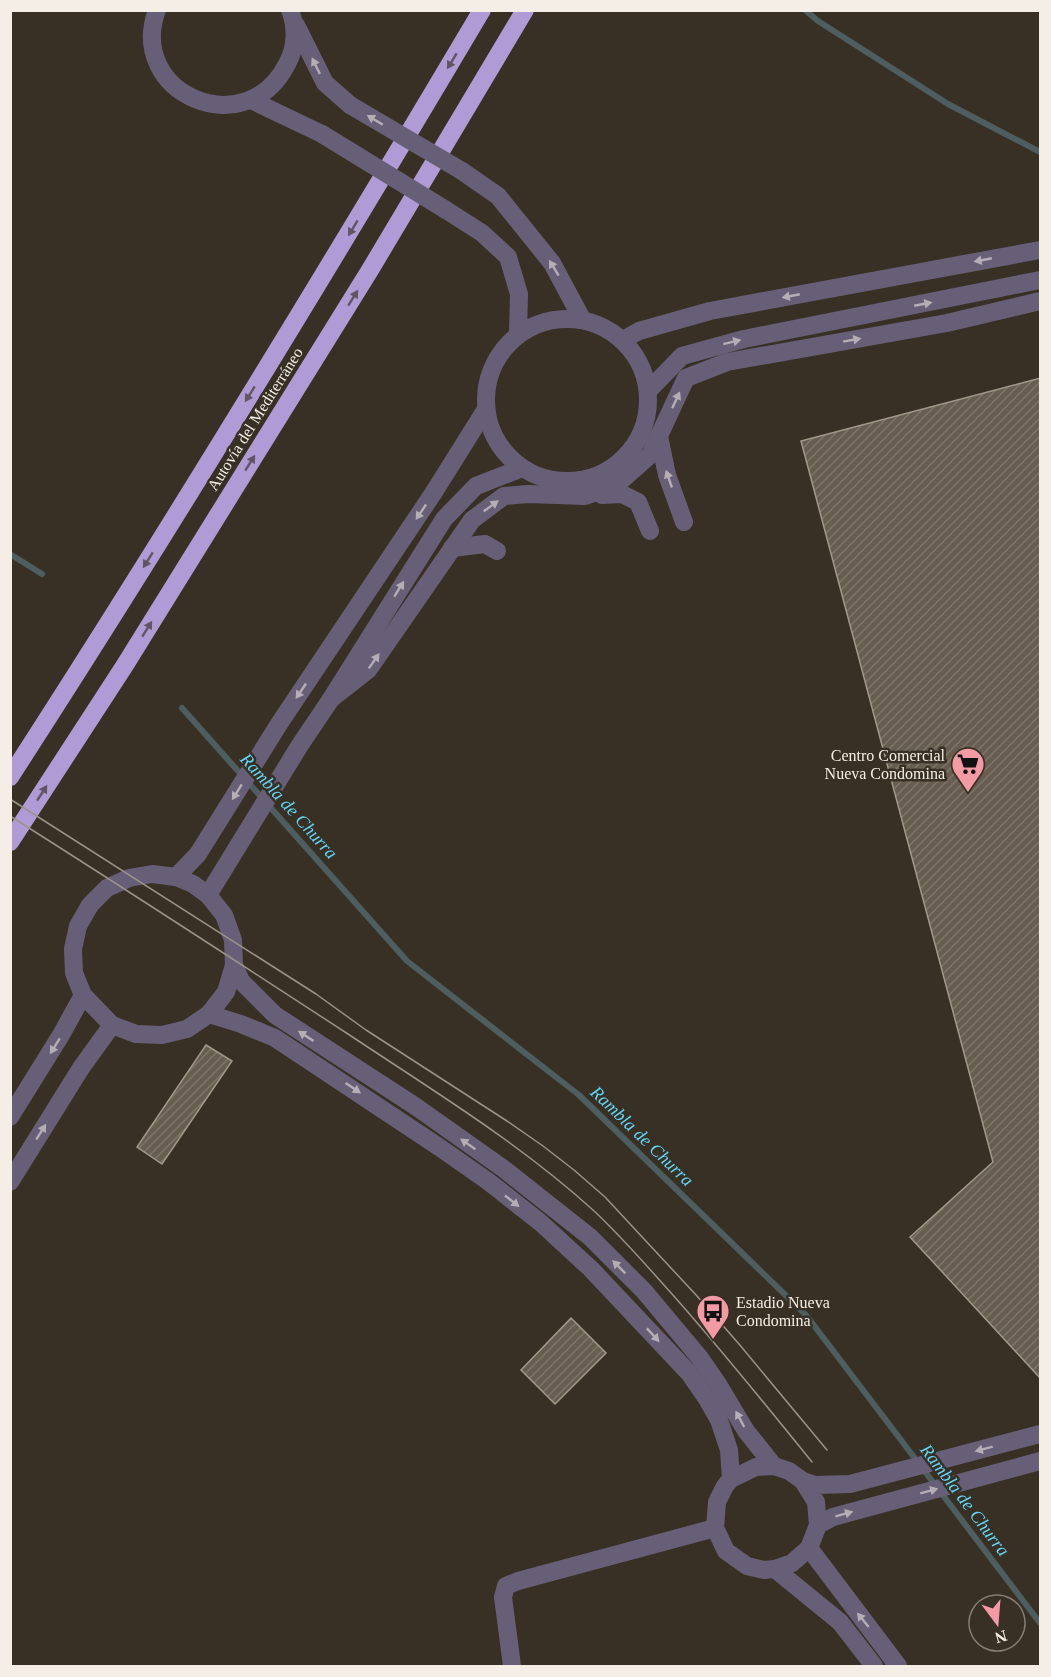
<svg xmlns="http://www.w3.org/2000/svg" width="1051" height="1677" viewBox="0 0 1051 1677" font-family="'Times New Roman',serif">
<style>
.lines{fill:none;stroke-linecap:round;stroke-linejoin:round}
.stream{stroke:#4d5d60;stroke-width:6}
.building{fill:url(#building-hatch);stroke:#a3998a;stroke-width:1.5}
.minor{stroke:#675f77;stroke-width:18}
.highway{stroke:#b19bd6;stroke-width:18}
.tram{stroke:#9a9389;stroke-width:1.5}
.minor-bridge{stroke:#675f77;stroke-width:18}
.oneway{fill:#625562}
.oneway2{fill:#b5aeb4}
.labels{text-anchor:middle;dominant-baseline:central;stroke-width:5;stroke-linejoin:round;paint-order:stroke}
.street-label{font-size:16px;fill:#f4eee6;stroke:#383024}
.poi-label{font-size:16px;fill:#f4eee6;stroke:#383024;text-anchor:end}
.water-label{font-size:18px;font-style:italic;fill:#5fd7fa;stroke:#383024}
</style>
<defs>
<pattern id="building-hatch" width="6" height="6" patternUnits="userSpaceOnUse" patternTransform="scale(1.5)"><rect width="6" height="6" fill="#675e50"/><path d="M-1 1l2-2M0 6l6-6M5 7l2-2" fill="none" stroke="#7d7569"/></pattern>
</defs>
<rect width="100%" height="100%" fill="#383024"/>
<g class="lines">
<g class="stream">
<path d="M 805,10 L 818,21 L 948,104 L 1040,152"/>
<path d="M 10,554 L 42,574"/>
<path d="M 182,708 L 407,961 L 579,1095 L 806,1315 L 1040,1623"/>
</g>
</g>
<g class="building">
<path d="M 1041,378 L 1041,1379 L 910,1237 L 993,1162 L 801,441 Z"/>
<path d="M 206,1045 L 232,1061 L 162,1164 L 137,1147 Z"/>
<path d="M 571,1318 L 606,1353 L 555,1404 L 521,1370 Z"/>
</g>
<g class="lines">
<g class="minor">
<path d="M 157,10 C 126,94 246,145 287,64 C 296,48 297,28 290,10"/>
<path d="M 296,25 L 325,83 L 350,105"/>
<path d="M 251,100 L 322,134"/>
<path d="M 462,171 L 498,196 L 552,263 L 582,319"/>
<path d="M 446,210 L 482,233 L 508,257 L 519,294 L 518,334"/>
<circle cx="567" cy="400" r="81"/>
<path d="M 623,340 L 639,331 L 710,311 L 1040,250"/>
<path d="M 648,391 L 682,356 L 744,339 L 1040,280"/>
<path d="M 659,436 L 667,475 L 684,522"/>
<path d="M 602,495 L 622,494 L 638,502 L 650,531"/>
<path d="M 452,548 L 485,544 L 497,551"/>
<path d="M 331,699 L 368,670 L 472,520 L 504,496 L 528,494 L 585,496 L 615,486 L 650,455 L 686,378 L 727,362 L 947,323 L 1040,301"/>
<path d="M 176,877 L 198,854 L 279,724 L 434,492 L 486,409"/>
<path d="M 208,895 L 300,745 L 331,699 L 444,519 L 476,486 L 522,468"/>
<path d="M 234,965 L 226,992 L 209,1014 L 187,1029 L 162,1035 L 136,1034 L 112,1025 L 83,995 L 74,973 L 73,949 L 78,926 L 90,905 L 107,888 L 129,878 L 152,874 L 176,877 L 193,884 L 208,895 L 224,915 L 233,940 L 234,965 L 241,981 L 275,1015 L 415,1106 L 504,1169 L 590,1237 L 644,1291 L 700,1358 L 718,1384 L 746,1431 L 774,1466"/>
<path d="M 209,1014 L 241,1024 L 275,1038 L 439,1147 L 489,1182 L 541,1223 L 591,1269 L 689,1373 L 707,1399 L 719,1420 L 729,1450 L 731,1479"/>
<path d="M 10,1117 L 61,1035 L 83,995"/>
<path d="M 10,1182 L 81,1068 L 112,1025"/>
<path d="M 803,1481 L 816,1502 L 818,1525 L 809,1548 L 792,1563 L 775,1569 L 764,1570 L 747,1566 L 726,1551 L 715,1528 L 717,1502 L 725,1486 L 731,1479 L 756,1467 L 774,1466 L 789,1471 L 803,1481 L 815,1485 L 850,1484 L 1040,1434"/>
<path d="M 818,1525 L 833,1517 L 1040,1461"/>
<path d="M 809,1548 L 898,1666"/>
<path d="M 775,1569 L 840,1622 L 874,1666"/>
<path d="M 512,1666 L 503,1597 L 506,1586 L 518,1581 L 715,1528"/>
</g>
<g class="highway">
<path d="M 10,777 C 173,525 329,268 482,10"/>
<path d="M 10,842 L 125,665 L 370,270 L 525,10"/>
</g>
<g class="tram">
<path d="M 10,799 L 316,994 L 366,1030 L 507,1121 L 543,1146 L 574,1170 L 605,1197 L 697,1296 L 739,1344 L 827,1450"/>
<path d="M 10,816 C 124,888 236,961 348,1034 C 432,1090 518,1142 593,1210 C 621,1236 646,1265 672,1294 C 720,1348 766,1405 812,1462"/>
</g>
<g class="minor-bridge">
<path d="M 350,105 L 462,171"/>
<path d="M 322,134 L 446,210"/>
</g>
</g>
<defs><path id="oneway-solid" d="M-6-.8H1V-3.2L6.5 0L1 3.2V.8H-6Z" transform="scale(1.5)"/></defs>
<g class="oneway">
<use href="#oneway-solid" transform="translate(452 61) rotate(121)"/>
<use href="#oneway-solid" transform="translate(353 228) rotate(121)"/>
<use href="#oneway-solid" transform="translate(353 298) rotate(-58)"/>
<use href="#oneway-solid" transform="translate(250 394) rotate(122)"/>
<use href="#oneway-solid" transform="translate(250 463) rotate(-58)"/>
<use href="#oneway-solid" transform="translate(148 560) rotate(122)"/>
<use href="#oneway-solid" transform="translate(147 629) rotate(-58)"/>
<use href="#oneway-solid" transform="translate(42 793) rotate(-57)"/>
</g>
<g class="oneway2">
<use href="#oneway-solid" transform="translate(316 66) rotate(-116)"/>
<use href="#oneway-solid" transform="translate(375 120) rotate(-149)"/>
<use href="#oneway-solid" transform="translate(983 260) rotate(169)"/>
<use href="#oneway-solid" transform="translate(554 268) rotate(-121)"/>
<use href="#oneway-solid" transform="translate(791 296) rotate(169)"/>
<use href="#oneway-solid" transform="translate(923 304) rotate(-11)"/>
<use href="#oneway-solid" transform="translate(852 340) rotate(-10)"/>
<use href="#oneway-solid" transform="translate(732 342) rotate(-14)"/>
<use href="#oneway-solid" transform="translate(676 400) rotate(-65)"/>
<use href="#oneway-solid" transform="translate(669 479) rotate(-109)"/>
<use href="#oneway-solid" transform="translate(491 506) rotate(-36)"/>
<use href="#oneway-solid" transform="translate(421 512) rotate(124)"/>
<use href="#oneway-solid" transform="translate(399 589) rotate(-58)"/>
<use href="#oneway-solid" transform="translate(374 661) rotate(-55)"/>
<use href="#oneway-solid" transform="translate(301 691) rotate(124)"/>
<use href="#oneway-solid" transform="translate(237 792) rotate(122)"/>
<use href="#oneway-solid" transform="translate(306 1036) rotate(-147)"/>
<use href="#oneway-solid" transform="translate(55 1046) rotate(122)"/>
<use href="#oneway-solid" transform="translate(353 1088) rotate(34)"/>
<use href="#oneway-solid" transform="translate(41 1132) rotate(-58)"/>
<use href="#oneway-solid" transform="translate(468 1144) rotate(-145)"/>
<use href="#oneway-solid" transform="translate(512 1201) rotate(38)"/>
<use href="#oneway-solid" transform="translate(619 1267) rotate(-135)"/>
<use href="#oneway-solid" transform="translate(653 1335) rotate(47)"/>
<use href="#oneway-solid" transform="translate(740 1419) rotate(-118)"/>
<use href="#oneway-solid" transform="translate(984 1449) rotate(165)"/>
<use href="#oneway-solid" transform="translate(929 1491) rotate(-15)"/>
<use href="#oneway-solid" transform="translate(844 1514) rotate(-15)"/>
<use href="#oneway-solid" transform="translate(863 1620) rotate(-129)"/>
</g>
<defs>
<symbol id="supermarket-pin" viewBox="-11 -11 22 30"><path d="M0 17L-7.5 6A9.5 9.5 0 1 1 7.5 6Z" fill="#f49aa5" stroke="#383024"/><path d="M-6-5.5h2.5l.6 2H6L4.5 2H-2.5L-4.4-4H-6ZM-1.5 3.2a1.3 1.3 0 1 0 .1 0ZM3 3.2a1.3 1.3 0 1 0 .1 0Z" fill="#111"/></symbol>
<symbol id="bus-pin" viewBox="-11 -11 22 30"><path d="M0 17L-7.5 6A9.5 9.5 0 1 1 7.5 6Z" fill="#f49aa5" stroke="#383024"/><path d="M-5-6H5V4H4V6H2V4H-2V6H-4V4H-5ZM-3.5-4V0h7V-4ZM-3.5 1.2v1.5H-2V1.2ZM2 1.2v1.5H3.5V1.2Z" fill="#111"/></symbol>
</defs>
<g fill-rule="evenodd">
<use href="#supermarket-pin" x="949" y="745" width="38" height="52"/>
<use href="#bus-pin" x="694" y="1292" width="38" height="52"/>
</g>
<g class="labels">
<g class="street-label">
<text transform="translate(255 419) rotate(-58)">Autovía del Mediterráneo</text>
</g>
<g class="poi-label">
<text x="945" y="755">Centro Comercial<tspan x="945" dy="18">Nueva Condomina</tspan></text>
<text x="736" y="1302" text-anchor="start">Estadio Nueva<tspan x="736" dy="18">Condomina</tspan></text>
</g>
<g class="water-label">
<text transform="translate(289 806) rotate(48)">Rambla de Churra</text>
<text transform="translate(642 1136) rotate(44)">Rambla de Churra</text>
<text transform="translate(965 1500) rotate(53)">Rambla de Churra</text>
</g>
</g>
<rect width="1051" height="1677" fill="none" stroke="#f4eee6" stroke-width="24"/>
<g transform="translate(997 1623) rotate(164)"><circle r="28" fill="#383024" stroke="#837c72" stroke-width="1.5"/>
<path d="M0-4.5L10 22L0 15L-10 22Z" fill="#f49aa5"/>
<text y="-9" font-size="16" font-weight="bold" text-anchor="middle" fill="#f4eee6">N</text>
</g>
</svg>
